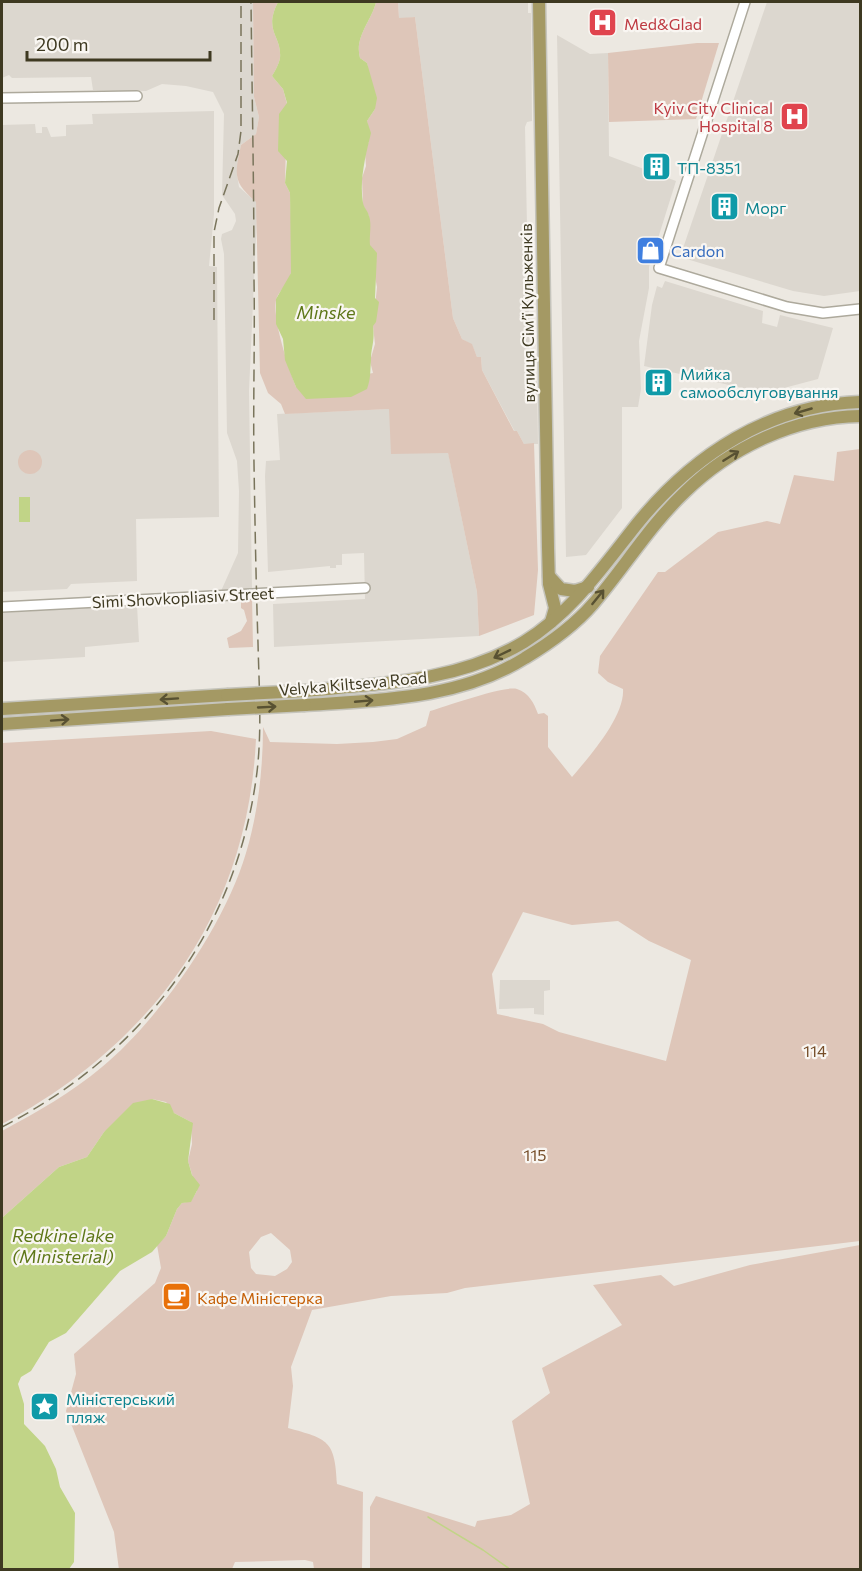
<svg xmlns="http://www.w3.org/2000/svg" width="862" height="1571" viewBox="0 0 862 1571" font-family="Commissioner,sans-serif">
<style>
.built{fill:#dcd7cf}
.green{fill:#dec6b9;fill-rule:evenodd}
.water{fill:#c1d487}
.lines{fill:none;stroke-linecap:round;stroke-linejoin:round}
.stream{stroke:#c1d487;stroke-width:1.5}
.minor-casing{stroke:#ada99c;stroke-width:12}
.major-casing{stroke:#c5c4bc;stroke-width:15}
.minor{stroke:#fff;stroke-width:9}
.major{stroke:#a49964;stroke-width:12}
.rail{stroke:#79745b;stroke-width:1.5;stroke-dasharray:12 6;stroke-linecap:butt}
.major-bridge-casing{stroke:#c5c4bc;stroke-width:15;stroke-linecap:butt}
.major-bridge{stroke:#a49964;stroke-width:12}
.oneway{stroke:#585132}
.labels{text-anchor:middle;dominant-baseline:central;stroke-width:4.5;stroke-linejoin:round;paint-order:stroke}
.health-label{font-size:16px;fill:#be3a42;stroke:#f9f6f2;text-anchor:start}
.culture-label{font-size:16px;fill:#0d838f;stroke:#f9f6f2;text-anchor:start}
.shop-label{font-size:16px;fill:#366cbe;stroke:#f9f6f2;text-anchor:start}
.street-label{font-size:16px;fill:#3e3921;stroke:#f9f6f2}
.park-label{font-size:16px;fill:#764e29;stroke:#f9f6f2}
.food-label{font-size:16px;fill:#c56008;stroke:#f9f6f2;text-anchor:start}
.water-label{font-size:18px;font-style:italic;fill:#5e7718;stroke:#f9f6f2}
</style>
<rect width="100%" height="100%" fill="#ece8e1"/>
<g class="built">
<path d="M 2,2 L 253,2 L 254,97 L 259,117 L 256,134 L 241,145 L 237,175 L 239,187 L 256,202 L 257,215 L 249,391 L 252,589 L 221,591 L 238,553 L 239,491 L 237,461 L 227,433 L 224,254 L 221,239 L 222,234 L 232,230 L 236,221 L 235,214 L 222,195 L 224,114 L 213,92 L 186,86 L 162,84 L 146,91 L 93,90 L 91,77 L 12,78 L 9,75 L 2,78 Z"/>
<path d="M 398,2 L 528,2 L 528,13 L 531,13 L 532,121 L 527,122 L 525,127 L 530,373 L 537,373 L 538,444 L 524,444 L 517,431 L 515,432 L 482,370 L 481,357 L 477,357 L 472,345 L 462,339 L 453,318 L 415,17 L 399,19 Z"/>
<path d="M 767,2 L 860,2 L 860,291 L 824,296 L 793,291 L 680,257 Z"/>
<path d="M 557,35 L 590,54 L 608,53 L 609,156 L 676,181 L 649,267 L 649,288 L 639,341 L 641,389 L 638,407 L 622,407 L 622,508 L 586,555 L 566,557 Z"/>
<path d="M 214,111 L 214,214 L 209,266 L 217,267 L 219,517 L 136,519 L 137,581 L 71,584 L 67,589 L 2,592 L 2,125 L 35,124 L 36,133 L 42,133 L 42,127 L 47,127 L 51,137 L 66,136 L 66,125 L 93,124 L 92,114 Z"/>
<path d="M 665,281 L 763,311 L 762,323 L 777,327 L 780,315 L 833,328 L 818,379 L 765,393 L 644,366 L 652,305 L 657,286 L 662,288 Z"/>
<path d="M 389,409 L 448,452 L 477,592 L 479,636 L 274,647 L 273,604 L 365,599 L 364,553 L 342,554 L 342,565 L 336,565 L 336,568 L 330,568 L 330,566 L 268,572 L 265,476 L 266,461 L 280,460 L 277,414 Z"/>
<path d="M 137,605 L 139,642 L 85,647 L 85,657 L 2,662 L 2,613 Z"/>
<path d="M 500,980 L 550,980 L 550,990 L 544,991 L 544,1015 L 534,1014 L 534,1008 L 499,1009 Z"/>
</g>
<g class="green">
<path d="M 253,2 L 278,2 C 263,32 282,35 280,58 C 279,64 275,71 272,76 L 283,89 L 287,104 L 285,183 L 290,193 C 290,215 295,253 291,273 C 289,283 281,289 277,297 C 270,314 289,369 296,387 L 373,373 L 370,361 L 375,344 L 373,326 L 377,287 L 369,245 L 369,216 L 363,205 L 362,178 L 366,166 L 365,152 L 369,141 L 367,121 L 375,109 L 367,63 L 360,58 C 354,37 372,20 376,2 L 398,2 L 399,18 L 415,17 L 453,318 L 462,339 L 472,344 L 477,357 L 481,357 L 482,370 L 514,431 L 517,431 L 524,444 L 534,443 L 538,570 L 534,615 L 479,636 L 477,592 L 448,453 L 391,454 L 389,409 L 285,414 L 281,404 L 268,393 L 260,373 L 256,202 C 232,181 235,175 241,145 L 256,134 L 259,117 L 254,97 Z"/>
<path d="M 697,43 L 719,43 L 696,119 L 609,122 L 608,53 Z"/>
<path d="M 860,449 L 860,1241 L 465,1288 L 447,1293 L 391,1296 L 312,1310 L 291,1367 L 293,1386 L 288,1428 C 328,1439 335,1440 337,1484 L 363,1492 L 362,1569 L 314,1569 L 313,1562 L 305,1560 L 235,1562 L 232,1569 L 119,1570 L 114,1532 L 66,1411 L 76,1374 L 74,1354 L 155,1283 L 161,1268 L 157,1245 L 166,1236 L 177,1209 L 182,1203 L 191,1201 L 197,1191 L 188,1161 L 192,1144 L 191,1122 L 174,1113 L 166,1102 L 152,1099 L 104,1132 L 87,1157 L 59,1167 L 3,1217 L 2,1223 L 2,1131 C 37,1112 71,1093 102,1067 C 159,1020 225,925 246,853 C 258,813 263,769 263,727 L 270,742 L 337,744 L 373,742 L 397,739 L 426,726 L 430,711 C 447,706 505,685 517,689 C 529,693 534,703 538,714 L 544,713 L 548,716 L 548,747 L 572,777 C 590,756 625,716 623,689 L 608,682 L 598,673 L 600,656 L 658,572 L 665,572 L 718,532 L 767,521 L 780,524 L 794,475 L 834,481 L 837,452 ZM 523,912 L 572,925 L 618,921 L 649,941 L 691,960 L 666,1061 L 559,1032 L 543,1024 L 497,1014 L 492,974 ZM 271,1233 L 290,1250 L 292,1262 L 287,1269 L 275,1276 L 256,1274 L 251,1268 L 249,1252 L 261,1237 Z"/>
<circle cx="30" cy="462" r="12"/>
<path d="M 241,597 L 252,597 L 253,647 L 229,648 L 227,638 L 241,631 L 247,621 L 244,610 L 241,608 Z"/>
<path d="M 211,731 L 256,739 C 248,913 153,1043 2,1124 L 2,743 Z"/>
<path d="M 860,1245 L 860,1569 L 370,1569 L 370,1507 L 376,1496 L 475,1527 L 477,1521 L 511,1515 L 530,1504 L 512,1421 L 550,1393 L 542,1368 L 622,1325 L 593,1285 L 661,1275 L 674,1286 L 750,1265 Z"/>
</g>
<g class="water">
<path d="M 278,2 L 376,2 C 372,20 354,37 360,58 L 367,63 L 377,98 L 375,109 L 367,121 L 371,133 C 366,154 359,180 363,203 C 364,208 368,211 369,216 C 372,224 369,236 370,245 L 377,253 L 375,298 L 379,302 L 376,322 L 373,326 C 375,343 371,346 371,360 C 370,372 371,378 367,389 L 351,397 L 306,399 L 296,387 L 285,360 L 283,339 L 276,324 L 276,299 L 291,273 L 290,193 L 285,183 L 287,161 L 278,151 L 279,114 L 287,103 L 283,89 L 272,76 C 275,71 279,64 280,58 C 282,35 263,32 278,2 Z"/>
<rect x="19" y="497" width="11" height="25"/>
<path d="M 152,1099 L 170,1104 L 174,1113 L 193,1123 L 188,1161 L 192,1175 L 200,1185 L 191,1202 L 182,1203 L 177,1209 L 166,1236 L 152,1252 L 120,1271 L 66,1333 L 49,1342 L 31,1371 L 21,1377 L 18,1384 L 24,1404 L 24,1424 L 45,1446 L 56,1469 L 60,1487 L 75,1513 L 74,1562 L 69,1569 L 2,1569 L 3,1217 L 59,1167 L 87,1157 L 104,1132 L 133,1103 Z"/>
</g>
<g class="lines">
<path class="stream" d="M 428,1517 L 483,1550 L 511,1570"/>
<defs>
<g id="minor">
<path d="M 745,2 L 659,268 L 787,307 L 823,313 L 860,309"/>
<path d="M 2,98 L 137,96"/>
<path d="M 2,607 L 365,588"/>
</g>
<g id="major">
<path d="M 539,2 L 548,548 L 549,584 L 555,608 L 551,622"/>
<path d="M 549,576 L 561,589 L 575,591 L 588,587"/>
<path d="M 304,691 C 380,684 457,682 524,642 C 572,612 602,568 637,524 C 693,455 769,405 860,402"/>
<path d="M 305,705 C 380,700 460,699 525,658 C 550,643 574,626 593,604 C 624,568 650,525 685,492 C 731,447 795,417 860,416"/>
<path d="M 2,709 L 227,695"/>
<path d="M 2,724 L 228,709"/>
</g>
</defs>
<use href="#minor" class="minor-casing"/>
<use href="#major" class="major-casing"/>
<use href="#minor" class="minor"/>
<use href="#major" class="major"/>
<g class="rail">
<path d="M 214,320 L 214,232 L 219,208 L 238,154 L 241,131 L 241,2"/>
<path d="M 2,1127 C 142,1055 237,931 257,772 C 262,730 259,686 258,643 C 256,583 255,524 254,464 C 253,402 255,341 254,279 C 254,186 252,94 251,2"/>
</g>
<defs>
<g id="major-bridge">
<path d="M 227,695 L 304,691"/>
<path d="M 228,709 L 305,705"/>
</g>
</defs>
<use href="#major-bridge" class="major-bridge-casing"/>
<use href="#major-bridge" class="major-bridge"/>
</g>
<defs><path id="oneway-shaft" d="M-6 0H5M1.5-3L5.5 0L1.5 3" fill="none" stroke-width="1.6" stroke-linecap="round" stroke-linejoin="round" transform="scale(1.5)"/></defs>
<g class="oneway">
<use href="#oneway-shaft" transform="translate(803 411) rotate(164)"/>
<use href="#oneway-shaft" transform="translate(731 456) rotate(-32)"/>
<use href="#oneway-shaft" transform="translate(598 597) rotate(-51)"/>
<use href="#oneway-shaft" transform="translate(502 654) rotate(154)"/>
<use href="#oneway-shaft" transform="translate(169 699) rotate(176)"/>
<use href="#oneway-shaft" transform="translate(364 701) rotate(-5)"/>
<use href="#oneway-shaft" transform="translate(267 707) rotate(-3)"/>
<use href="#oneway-shaft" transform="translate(60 720) rotate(-4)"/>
</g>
<defs>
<symbol id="hospital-square" viewBox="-11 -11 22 22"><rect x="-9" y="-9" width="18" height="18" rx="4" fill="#e0444e" stroke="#f9f6f2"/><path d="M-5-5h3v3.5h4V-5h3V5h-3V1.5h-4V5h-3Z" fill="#fff"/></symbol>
<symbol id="building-square" viewBox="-11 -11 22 22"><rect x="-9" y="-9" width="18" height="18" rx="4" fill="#0f9aa8" stroke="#f9f6f2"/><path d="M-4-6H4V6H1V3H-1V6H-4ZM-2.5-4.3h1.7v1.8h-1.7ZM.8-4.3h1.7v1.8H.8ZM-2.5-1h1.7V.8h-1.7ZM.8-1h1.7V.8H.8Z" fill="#fff"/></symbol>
<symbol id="shop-square" viewBox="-11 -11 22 22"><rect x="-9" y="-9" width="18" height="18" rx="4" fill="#3f7fe0" stroke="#f9f6f2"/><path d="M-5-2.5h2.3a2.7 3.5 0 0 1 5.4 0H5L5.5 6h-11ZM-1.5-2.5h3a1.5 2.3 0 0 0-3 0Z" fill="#fff"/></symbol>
<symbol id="cafe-square" viewBox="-11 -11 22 22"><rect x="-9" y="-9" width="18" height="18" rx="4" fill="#e8710a" stroke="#f9f6f2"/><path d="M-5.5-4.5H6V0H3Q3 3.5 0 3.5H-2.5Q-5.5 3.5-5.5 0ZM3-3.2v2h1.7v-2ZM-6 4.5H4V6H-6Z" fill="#fff"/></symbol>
<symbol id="sight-square" viewBox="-11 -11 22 22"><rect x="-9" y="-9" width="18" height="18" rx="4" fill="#0f9aa8" stroke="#f9f6f2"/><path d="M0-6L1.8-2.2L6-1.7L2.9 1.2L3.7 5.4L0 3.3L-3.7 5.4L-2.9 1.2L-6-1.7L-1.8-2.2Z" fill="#fff"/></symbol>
</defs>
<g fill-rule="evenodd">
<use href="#hospital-square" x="586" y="6" width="33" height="33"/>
<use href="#hospital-square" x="778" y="100" width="33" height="33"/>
<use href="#building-square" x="640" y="150" width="33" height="33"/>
<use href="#building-square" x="708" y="190" width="33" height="33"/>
<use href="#shop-square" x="634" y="234" width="33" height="33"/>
<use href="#building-square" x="642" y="366" width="33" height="33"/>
<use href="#cafe-square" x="160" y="1280" width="33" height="33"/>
<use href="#sight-square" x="28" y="1390" width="33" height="33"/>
</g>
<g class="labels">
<g class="health-label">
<text x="624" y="23">Med&amp;Glad</text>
<text x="773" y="107" text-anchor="end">Kyiv City Clinical<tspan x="773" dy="18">Hospital 8</tspan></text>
</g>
<g class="culture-label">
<text x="677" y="167">ТП-8351</text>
<text x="745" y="207">Морг</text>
<text x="680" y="373">Мийка<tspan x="680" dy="18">самообслуговування</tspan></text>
<text x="66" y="1398">Міністерський<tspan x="66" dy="18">пляж</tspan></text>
</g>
<g class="shop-label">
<text x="671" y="250">Cardon</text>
</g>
<g class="street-label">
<text transform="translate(527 313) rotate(-91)">вулиця Сімʼї Кульженків</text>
<text transform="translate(183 597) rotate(-3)">Simi Shovkopliasiv Street</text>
<text transform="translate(353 683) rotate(-5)">Velyka Kiltseva Road</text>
</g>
<g class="park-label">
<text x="815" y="1050">114</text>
<text x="535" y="1154">115</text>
</g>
<g class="food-label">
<text x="197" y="1297">Кафе Міністерка</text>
</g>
<g class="water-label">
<text x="326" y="312">Minske</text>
<text x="63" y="1235">Redkine lake<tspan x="63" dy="21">(Ministerial)</tspan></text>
</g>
</g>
<rect width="862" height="1571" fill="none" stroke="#3e3921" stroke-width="6"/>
<path d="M27 51v9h183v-9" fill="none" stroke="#3e3921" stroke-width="3"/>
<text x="36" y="51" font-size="18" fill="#3e3921" stroke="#f9f6f2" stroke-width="4.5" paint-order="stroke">200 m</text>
</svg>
